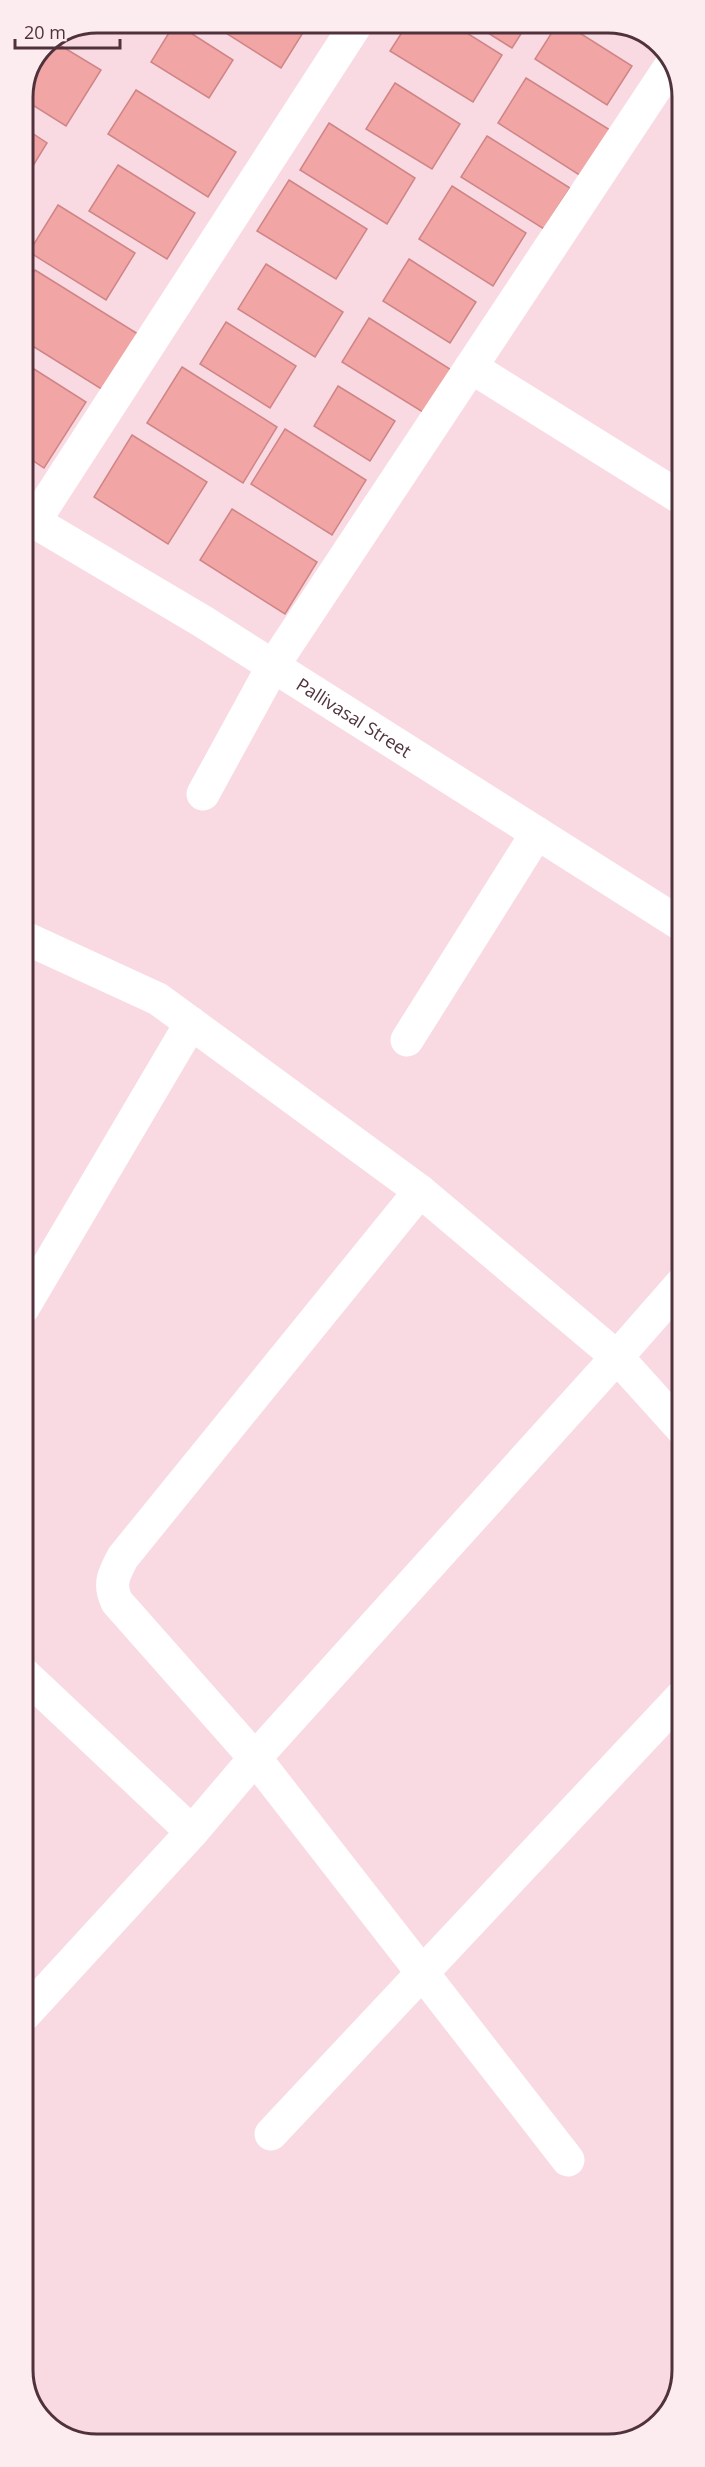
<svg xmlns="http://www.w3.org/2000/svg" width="705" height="2467" viewBox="0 0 705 2467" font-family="'Open Sans',sans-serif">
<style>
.building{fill:#f2a5a5;stroke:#cf8586;stroke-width:1.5}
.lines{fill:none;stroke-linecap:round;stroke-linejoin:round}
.minor{stroke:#fff;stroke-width:33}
.labels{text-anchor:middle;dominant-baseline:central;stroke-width:4.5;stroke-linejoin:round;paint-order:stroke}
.street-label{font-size:18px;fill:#50323c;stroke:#fcecf0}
.rim{fill:none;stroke:#50323c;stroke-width:3}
</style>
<rect width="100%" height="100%" fill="#f9dae3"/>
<g class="building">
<path d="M 100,23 L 122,23 L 116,32 Z"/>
<path d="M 175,23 L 233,60 L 209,98 L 151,62 Z"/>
<path d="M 210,23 L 309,23 L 281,68 Z"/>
<path d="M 408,23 L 451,23 L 502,55 L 473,102 L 390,51 Z"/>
<path d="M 472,23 L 528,23 L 512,48 Z"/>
<path d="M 558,23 L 564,23 L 632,66 L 607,105 L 535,59 Z"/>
<path d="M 53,41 L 101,70 L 66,126 L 23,99 L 45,44 Z"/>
<path d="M 526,78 L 610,130 L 581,176 L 498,123 Z"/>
<path d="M 395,83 L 460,124 L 432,169 L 366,129 Z"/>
<path d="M 136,90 L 236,152 L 208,197 L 108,134 Z"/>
<path d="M 329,123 L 415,178 L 387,224 L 300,170 Z"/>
<path d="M 23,127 L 47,143 L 23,182 Z"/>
<path d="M 487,136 L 570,188 L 544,229 L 461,177 Z"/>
<path d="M 118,165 L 195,213 L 167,259 L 89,211 Z"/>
<path d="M 289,180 L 367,229 L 336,279 L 257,231 Z"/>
<path d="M 452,186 L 526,233 L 493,286 L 419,239 Z"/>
<path d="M 58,205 L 135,253 L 106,300 L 29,252 Z"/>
<path d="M 409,259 L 476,302 L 450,343 L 383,301 Z"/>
<path d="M 266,264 L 343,312 L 315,357 L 238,309 Z"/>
<path d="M 35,270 L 138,334 L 103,390 L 23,340 L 23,290 Z"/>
<path d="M 369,318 L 453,371 L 426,414 L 342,362 Z"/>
<path d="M 226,322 L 296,366 L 270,408 L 200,364 Z"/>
<path d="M 23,362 L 86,402 L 44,468 L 23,454 Z"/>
<path d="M 182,367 L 277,427 L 243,483 L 147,423 Z"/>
<path d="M 338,386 L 395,421 L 370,461 L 314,426 Z"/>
<path d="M 285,429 L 366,480 L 332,535 L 251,484 Z"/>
<path d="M 132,435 L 207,482 L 168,544 L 94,497 Z"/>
<path d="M 232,509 L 317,562 L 285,614 L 200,560 Z"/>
</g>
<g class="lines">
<g class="minor">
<path d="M 471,367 L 681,498"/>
<path id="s1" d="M 23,515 L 202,621 L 682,925"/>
<path d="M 34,522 L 357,23"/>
<path d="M 203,794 L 273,666 L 671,65"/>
<path d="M 23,937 L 158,999 L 420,1191 L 617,1357 L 682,1429"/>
<path d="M 407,1040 L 537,833"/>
<path d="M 420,1191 L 123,1557 C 114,1574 108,1584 117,1602 L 255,1758 L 568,2160"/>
<path d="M 23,1308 L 191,1023"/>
<path d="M 24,1674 L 192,1832"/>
<path d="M 24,2015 L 192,1832 L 255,1758 L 617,1357 L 682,1283"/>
<path d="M 271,2134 L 682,1696"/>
</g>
</g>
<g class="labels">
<g class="street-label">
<text stroke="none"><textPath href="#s1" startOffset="388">Pallivasal Street</textPath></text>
</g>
</g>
<path d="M0 0H705V2467H0ZM97 33H608A64 64 0 0 1 672 97V2370A64 64 0 0 1 608 2434H97A64 64 0 0 1 33 2370V97A64 64 0 0 1 97 33Z" fill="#fcecf0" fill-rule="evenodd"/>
<path class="rim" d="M97 33H608A64 64 0 0 1 672 97V2370A64 64 0 0 1 608 2434H97A64 64 0 0 1 33 2370V97A64 64 0 0 1 97 33Z"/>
<path d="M15 39v9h105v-9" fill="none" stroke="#50323c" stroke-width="3"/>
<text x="24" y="39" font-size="18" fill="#50323c" stroke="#fcecf0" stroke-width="4.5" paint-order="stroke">20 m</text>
</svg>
